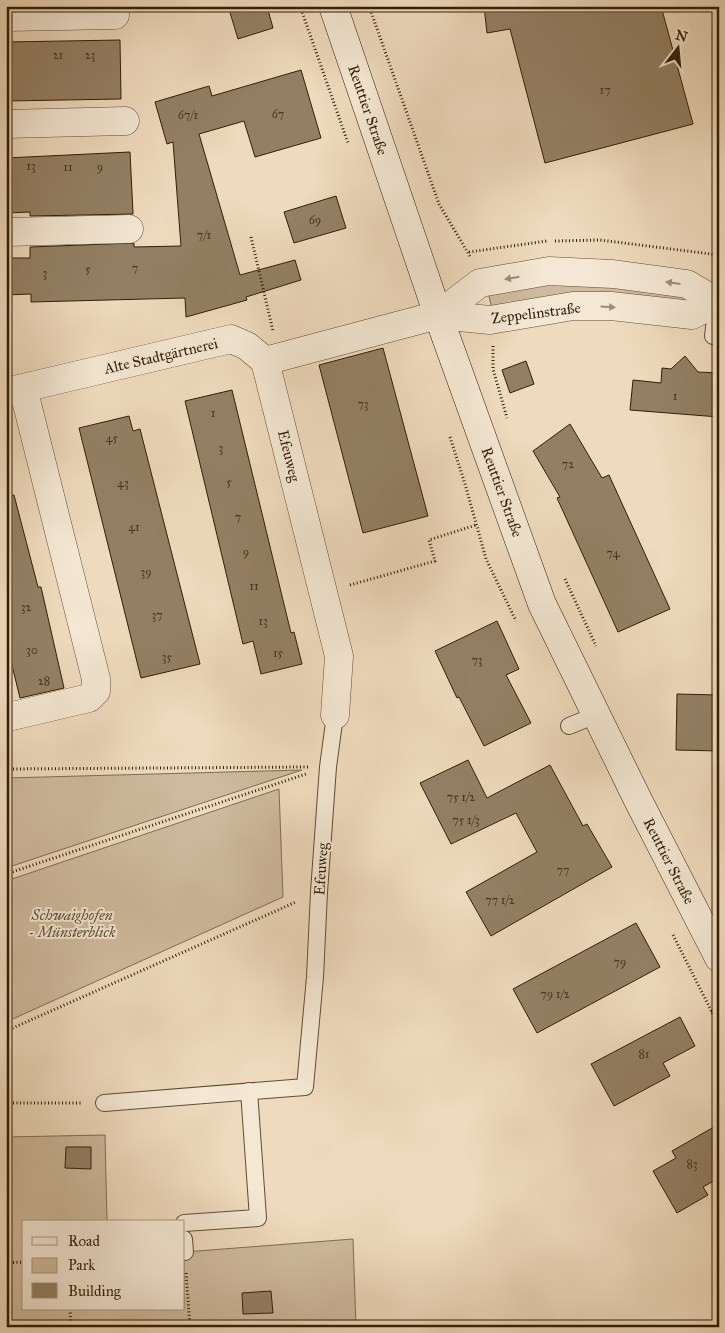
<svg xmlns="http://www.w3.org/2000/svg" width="725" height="1333" viewBox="0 0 725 1333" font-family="'IM FELL Great Primer',serif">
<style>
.green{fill:#ceba9d;stroke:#806c51}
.building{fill:#938064;stroke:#311e05}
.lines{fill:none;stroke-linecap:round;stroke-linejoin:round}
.lane-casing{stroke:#604d33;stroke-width:18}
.street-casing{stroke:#604d33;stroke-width:29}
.secondary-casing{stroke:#311e05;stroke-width:29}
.path{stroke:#311e05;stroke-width:3;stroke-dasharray:1 2.5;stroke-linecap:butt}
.lane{stroke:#f4e7d3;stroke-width:16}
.street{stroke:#f4e7d3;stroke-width:28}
.secondary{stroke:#f4e7d3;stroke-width:28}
.oneway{fill:#9c8d76}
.labels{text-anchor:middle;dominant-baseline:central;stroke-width:4;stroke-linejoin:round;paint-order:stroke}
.number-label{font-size:12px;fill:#4a361d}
.street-label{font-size:15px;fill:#311e05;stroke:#f4e7d3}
.park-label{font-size:15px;font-style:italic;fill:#604d33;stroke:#f4e7d3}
</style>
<rect width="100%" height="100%" fill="#eedabc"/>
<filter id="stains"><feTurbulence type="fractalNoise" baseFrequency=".004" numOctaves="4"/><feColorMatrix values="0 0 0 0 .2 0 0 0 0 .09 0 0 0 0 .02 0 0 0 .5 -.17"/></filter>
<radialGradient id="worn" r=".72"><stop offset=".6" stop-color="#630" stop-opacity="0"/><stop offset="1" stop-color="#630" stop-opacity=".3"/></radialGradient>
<g class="green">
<path d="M 549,278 L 687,291 L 692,305 L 493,314 L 487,287 Z"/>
<path d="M 302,770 L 6,868 L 6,778 Z"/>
<path d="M 279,789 L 283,897 L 6,1022 L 6,881 Z"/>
<path d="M 105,1135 L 107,1222 L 24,1222 L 24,1309 L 184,1309 L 184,1252 L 353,1239 L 356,1327 L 6,1327 L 6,1137 Z"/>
</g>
<g class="building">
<path d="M 228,6 L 267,6 L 273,28 L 238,39 Z"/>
<path d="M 484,6 L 661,6 L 693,124 L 545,163 L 510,29 L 487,33 Z"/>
<path d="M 120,40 L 121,99 L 6,101 L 6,42 Z"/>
<path d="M 301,70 L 321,138 L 255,157 L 244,121 L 199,134 L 240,275 L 295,260 L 301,280 L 246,297 L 247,300 L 186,317 L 185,298 L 31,302 L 31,294 L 6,295 L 6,258 L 30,258 L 30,247 L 134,243 L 134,247 L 181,246 L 173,142 L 167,144 L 155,102 L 209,86 L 212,96 Z"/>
<path d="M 130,152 L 133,214 L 30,216 L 30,212 L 6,213 L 6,158 Z"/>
<path d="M 336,196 L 346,228 L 294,243 L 284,212 Z"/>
<path d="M 383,348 L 428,516 L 363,533 L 319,365 Z"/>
<path d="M 685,356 L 698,372 L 719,373 L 719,417 L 630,410 L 633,380 L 661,383 L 662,368 L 671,369 Z"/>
<path d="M 526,361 L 534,384 L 510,393 L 502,370 Z"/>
<path d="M 232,390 L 291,633 L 294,632 L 302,664 L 261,674 L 253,641 L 243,644 L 185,401 Z"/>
<path d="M 129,416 L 133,431 L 140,429 L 200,664 L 141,678 L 79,428 Z"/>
<path d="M 570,424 L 602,478 L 609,475 L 670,609 L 618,632 L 557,498 L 560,497 L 533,451 Z"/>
<path d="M 14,495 L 38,587 L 41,587 L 64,688 L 20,698 L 6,641 L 6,496 Z"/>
<path d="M 497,621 L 519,669 L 506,675 L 531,723 L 484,746 L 459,697 L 457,698 L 435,651 Z"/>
<path d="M 677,694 L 719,695 L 719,751 L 676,750 Z"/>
<path d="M 468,760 L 487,798 L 550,765 L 583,826 L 587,824 L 612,867 L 491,936 L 466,892 L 537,852 L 516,813 L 451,844 L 420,783 Z"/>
<path d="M 636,923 L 660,967 L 537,1033 L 513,989 Z"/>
<path d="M 680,1017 L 695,1046 L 663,1063 L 670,1076 L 614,1106 L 591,1064 Z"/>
<path d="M 719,1124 L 719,1178 L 703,1187 L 708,1195 L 677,1213 L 653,1171 L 676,1158 L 672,1151 Z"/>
<path d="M 66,1147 L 91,1147 L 91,1169 L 65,1168 Z"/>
<path d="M 271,1291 L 273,1313 L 243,1314 L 242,1293 Z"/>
</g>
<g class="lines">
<defs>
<g id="lane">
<path d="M 713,336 L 717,302"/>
<path d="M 569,726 L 596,715"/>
<path d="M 104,1103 L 305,1087 L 315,977 L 319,892 L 328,767 L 335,715"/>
<path d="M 184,1223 L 258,1218 L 249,1091"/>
<path d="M 184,1239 L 185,1252"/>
</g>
<g id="street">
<path d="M 6,17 L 115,15"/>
<path d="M 6,124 L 125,121"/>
<path d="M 6,232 L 129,229"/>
<path d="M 438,315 L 490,320 L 573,306 L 611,306 L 692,315 L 717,302"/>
<path d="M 265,361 L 339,656 L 335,715"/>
<path d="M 6,392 L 231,339 L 247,346 L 265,361 L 438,315 L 480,283 L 549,271 L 613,274 L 687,284 L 719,303"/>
<path d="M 6,716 L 8,717 L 89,698 L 96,691 L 96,679 L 23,388"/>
</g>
<path id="secondary" d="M 333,6 L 438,315 L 542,604 L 638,800 L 719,958"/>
</defs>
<use href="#lane" class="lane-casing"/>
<use href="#street" class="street-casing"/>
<use href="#secondary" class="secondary-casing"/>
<g class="path">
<path d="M 300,6 L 348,143"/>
<path d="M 369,6 L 439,204 L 471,258"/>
<path d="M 251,237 L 273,331"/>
<path d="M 555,241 L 600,240 L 719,255"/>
<path d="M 469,252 L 547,241"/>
<path d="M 493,346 L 493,369 L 507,418"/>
<path d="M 450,437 L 465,484 L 486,559 L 516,621"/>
<path d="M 565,579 L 596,646"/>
<path d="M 350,585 L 435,561 L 429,540 L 476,525"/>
<path d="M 6,769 L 308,767"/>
<path d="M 6,874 L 306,774"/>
<path d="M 673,935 L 719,1026"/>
<path d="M 711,1012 L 719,1008"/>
<path d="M 6,1031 L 296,902"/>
<path d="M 6,1103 L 83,1103"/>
<path d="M 6,1263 L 24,1262"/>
<path d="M 186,1273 L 190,1327"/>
<path d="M 70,1309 L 71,1327"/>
</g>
<use href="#lane" class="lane"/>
<use href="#street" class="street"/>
<use href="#secondary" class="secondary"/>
</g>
<defs><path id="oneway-solid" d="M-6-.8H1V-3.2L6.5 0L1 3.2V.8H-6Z" transform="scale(1.25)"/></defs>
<g class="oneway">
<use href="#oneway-solid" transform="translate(512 278) rotate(170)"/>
<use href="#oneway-solid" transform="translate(673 283) rotate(-172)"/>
<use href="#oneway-solid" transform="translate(608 307) rotate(3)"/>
</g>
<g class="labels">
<g class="number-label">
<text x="58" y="55">21</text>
<text x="90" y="55">23</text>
<text x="605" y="90">17</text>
<text x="278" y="114">67</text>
<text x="188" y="115">67/1</text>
<text x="31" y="166">13</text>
<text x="68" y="167">11</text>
<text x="100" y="167">9</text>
<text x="315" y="220">69</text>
<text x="204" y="235">7/1</text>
<text x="135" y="268">7</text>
<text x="88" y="269">5</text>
<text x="45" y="273">3</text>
<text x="675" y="396">1</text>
<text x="363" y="404">73</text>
<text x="213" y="413">1</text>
<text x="112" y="438">45</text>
<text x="221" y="448">3</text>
<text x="568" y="464">72</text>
<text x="229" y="482">5</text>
<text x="123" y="483">43</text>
<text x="238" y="517">7</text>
<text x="134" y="527">41</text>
<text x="246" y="552">9</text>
<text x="613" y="553">74</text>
<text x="146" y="572">39</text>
<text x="254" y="586">11</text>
<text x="26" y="607">32</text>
<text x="157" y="615">37</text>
<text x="263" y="621">13</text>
<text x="32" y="650">30</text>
<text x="278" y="653">15</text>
<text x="167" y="657">35</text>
<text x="477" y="660">73</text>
<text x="44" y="681">28</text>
<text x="461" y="797">75 1/2</text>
<text x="466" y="820">75 1/3</text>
<text x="563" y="870">77</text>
<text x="500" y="900">77 1/2</text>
<text x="620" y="962">79</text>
<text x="555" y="994">79 1/2</text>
<text x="644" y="1054">81</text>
<text x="692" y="1164">83</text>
</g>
<g class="street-label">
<text transform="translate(368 110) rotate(71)">Reuttier Straße</text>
<text transform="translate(536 313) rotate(-7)">Zeppelinstraße</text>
<text transform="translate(161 356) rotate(-13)">Alte Stadtgärtnerei</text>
<text transform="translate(289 456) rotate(76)">Efeuweg</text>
<text transform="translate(502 492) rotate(70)">Reuttier Straße</text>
<text transform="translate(669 861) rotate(63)">Reuttier Straße</text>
<text transform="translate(321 869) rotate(-86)">Efeuweg</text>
</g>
<g class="park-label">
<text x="72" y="915">Schwaighofen<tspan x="72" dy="17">- Münsterblick</tspan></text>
</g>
</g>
<rect width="725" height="1333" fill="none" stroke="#eedabc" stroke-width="25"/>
<rect x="8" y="8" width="710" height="1318" fill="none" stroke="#311e05" stroke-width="2.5"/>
<rect x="12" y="12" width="700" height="1308" fill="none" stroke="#311e05"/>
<rect x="22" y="1220" width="162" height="90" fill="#f4e7d3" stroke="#a69781"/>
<rect x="32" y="1237" width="25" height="8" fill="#f4e7d3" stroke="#a69781"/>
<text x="68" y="1246" font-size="15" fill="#311e05">Road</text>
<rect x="32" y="1258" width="25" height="15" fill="#ceba9d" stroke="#a69781"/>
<text x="68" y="1270" font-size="15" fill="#311e05">Park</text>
<rect x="32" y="1283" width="25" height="15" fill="#938064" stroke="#a69781"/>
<text x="68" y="1296" font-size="15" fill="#311e05">Building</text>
<g transform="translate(678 48) rotate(16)" stroke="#f4e7d3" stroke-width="4" paint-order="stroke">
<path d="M0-4L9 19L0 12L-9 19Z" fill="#311e05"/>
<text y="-8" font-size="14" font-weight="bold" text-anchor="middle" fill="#311e05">N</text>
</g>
<rect width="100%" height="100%" filter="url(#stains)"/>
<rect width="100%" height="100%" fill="url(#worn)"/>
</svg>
